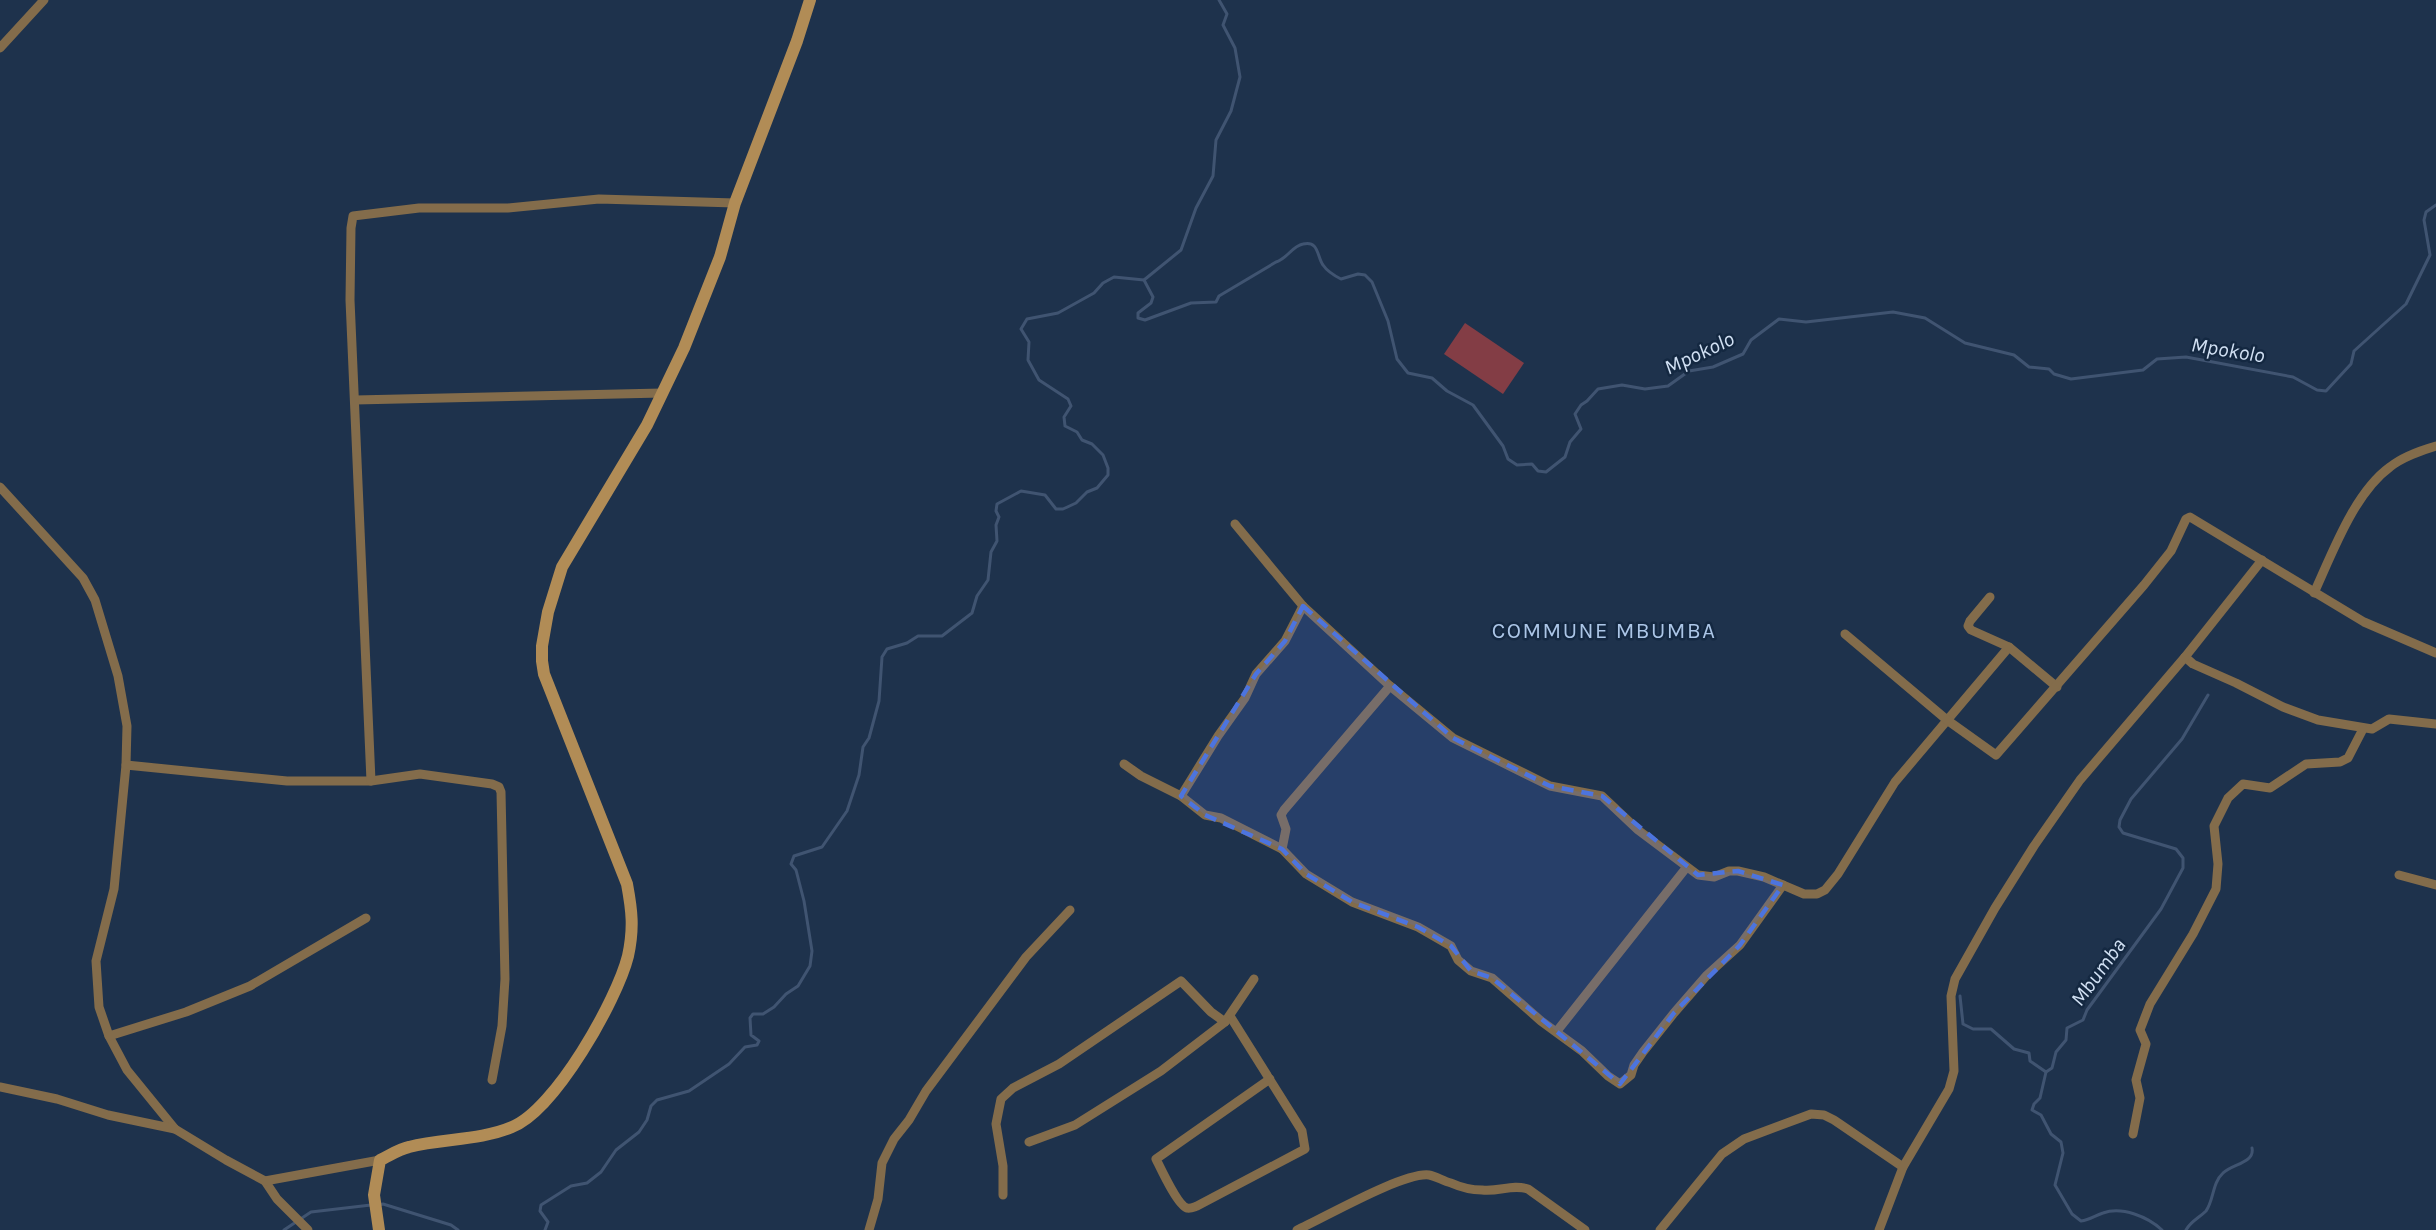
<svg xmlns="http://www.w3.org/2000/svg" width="2436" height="1230" viewBox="0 0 2436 1230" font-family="Karla,sans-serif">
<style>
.green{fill:#833d45}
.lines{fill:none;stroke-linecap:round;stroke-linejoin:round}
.stream{stroke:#405471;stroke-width:3}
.street{stroke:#836c4b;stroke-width:9}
.secondary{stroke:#b18c56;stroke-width:12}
.marked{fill:#4c74df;fill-opacity:0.2;stroke:#4c74df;stroke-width:4.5;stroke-dasharray:12 8;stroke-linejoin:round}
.labels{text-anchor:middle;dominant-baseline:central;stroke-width:5;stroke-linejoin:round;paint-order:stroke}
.water-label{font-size:21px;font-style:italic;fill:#d1e0f3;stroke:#142841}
.quarter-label{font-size:22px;letter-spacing:1.5px;fill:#acc6e7;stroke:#142841}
</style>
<rect width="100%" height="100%" fill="#1e324c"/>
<path class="green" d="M 1465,323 L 1524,363 L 1503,394 L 1444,354 Z"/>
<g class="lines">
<g class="stream">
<path d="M 1144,280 L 1153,297 L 1151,303 L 1138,313 L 1138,318 L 1145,320 L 1191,303 L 1216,302 L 1219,296 L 1276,262 C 1287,259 1292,246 1303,244 C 1319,240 1317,257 1323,265 C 1327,271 1335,276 1341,279 L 1358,274 L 1365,275 L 1372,282 L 1388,321 L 1397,359 L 1408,373 L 1432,378 L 1447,391 L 1473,405 L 1503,446 L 1508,459 L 1517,465 L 1532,464 L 1538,471 L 1546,472 L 1565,457 L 1570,442 L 1581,429 L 1575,414 L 1581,405 L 1587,401 L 1598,389 L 1622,385 L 1645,389 L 1668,386 L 1689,371 L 1713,367 L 1743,354 L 1751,340 L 1779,319 L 1806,322 L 1893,312 L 1925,318 L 1965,343 L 2014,355 L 2029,367 L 2049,369 L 2054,374 L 2071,379 L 2143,370 L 2157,359 L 2186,357 L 2293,377 L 2317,390 L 2326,391 L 2351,364 L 2354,351 L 2406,304 L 2430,255 L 2424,220 L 2426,212 L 2436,205"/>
<path d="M 1960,996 L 1963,1024 L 1973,1029 L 1991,1029 L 2014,1049 L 2029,1053 L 2030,1061 L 2046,1072"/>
<path d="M 378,1205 L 383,1204 L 451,1225 L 458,1230"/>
<path d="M 284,1230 L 311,1212 L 371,1205"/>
<path d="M 545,1230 L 548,1222 L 540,1211 L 541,1205 L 571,1186 L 587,1183 L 601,1172 L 616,1150 L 639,1132 L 647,1120 L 651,1106 L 657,1100 L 689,1091 L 729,1064 L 745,1047 L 757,1045 L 759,1041 L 751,1035 L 750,1018 L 753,1014 L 763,1014 L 774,1007 L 786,994 L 798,986 L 810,966 L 812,951 L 804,901 L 796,870 L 791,864 L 794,856 L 822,847 L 847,811 L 859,775 L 863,747 L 869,738 L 879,701 L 882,657 L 887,649 L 907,643 L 918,636 L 942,636 L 972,613 L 977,596 L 988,580 L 991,552 L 997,541 L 996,525 L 999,517 L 996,511 L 997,504 L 1021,491 L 1045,495 L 1056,509 L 1063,509 L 1076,503 L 1087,492 L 1097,488 L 1108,475 L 1108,468 L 1103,455 L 1092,444 L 1082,440 L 1077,432 L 1065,426 L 1064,417 L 1071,406 L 1068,399 L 1039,380 L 1028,360 L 1029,342 L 1021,329 L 1027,319 L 1058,313 L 1094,293 L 1103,283 L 1114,277 L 1144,280 L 1181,250 L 1196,208 L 1213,176 L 1216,140 L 1231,111 L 1240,77 L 1235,48 L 1223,25 L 1227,14 L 1219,0"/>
<path d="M 2162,1230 C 2148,1217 2122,1206 2103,1213 C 2094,1216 2090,1220 2081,1221 L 2072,1214 L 2055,1185 L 2063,1153 L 2061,1142 L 2051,1134 L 2041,1115 L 2032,1110 L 2034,1104 L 2040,1098 L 2046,1072 L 2052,1068 L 2056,1052 L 2066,1040 L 2067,1028 L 2083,1020 L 2087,1010 L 2161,909 L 2183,868 L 2183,858 L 2176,849 L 2123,833 L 2119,827 L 2120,820 L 2131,799 L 2182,739 L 2208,695"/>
<path d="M 2186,1230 C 2191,1221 2199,1218 2206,1211 C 2214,1200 2212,1183 2223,1173 C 2232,1164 2255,1163 2252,1148"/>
</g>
<g class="street">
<path d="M 0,48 L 44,0"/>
<path d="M 355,400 L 662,393"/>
<path d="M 0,487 L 83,578 L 95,600 L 118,676 L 127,726 L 126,765 L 114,889 L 96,961 L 99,1007 L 109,1036 L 127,1070 L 175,1129 L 226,1160 L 265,1181 L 277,1199 L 308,1230"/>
<path d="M 1235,524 L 1303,606 L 1390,686 L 1453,738 L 1550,786 L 1602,796 L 1638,830 L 1698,875 L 1714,877 L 1729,871 L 1738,871 L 1764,877 L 1804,894 L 1817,894 L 1825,890 L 1838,874 L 1895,782 L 2009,647"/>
<path d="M 2314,593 C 2332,554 2354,493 2390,467 C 2401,458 2422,450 2436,446"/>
<path d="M 1990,597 L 1970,621 L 1968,626 L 1971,630 L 2009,647 L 2057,687"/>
<path d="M 1845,634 L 1947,720 L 1996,755 L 2144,585 L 2171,551 L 2186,519 L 2190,517 L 2364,622 L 2436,653"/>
<path d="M 2185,657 L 2193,664 L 2236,683 L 2283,707 L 2318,720 L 2372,729 L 2389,719 L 2436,724"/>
<path d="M 1124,764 L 1141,776 L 1181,796 L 1205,815 L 1221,818 L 1282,849 L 1306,874 L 1352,902 L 1418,927 L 1451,946 L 1458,960 L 1471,971 L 1492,978 L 1541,1021 L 1582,1051 L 1608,1076 L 1620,1084 L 1631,1075 L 1634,1065 L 1643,1052 L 1674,1013 L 1707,975 L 1740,945 L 1783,885"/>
<path d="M 126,765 L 287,781 L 371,781 L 420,774 L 492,784 L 499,787 L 501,792 L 505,979 L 502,1026 L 492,1080"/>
<path d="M 371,781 L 350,300 L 351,228 L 353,216 L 419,208 L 508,208 L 599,199 L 735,203"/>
<path d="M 1181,796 L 1218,736 L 1245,698 L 1256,674 L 1285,641 L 1303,606"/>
<path d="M 1282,849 L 1286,829 L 1281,815 L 1284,810 L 1390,686"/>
<path d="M 2399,875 L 2436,885"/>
<path d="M 1230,1016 L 1302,1131 L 1305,1149 L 1197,1206 C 1194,1207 1190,1209 1187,1208 C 1178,1206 1161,1169 1156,1159 L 1270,1079"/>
<path d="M 1557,1031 L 1686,868"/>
<path d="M 109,1036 L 186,1012 L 250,986 L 366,918"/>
<path d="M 0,1087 L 57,1099 L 108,1115 L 175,1129"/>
<path d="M 2133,1134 L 2140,1098 L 2136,1080 L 2146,1044 L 2140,1030 L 2150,1004 L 2193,934 L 2216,889 L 2218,864 L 2214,826 L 2228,798 L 2243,784 L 2270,788 L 2306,764 L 2340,762 L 2348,758 L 2363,729"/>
<path d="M 1029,1142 L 1075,1125 L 1161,1071 L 1225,1022 L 1254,979"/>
<path d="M 265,1181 L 380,1160"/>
<path d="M 1003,1195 L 1003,1166 L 996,1124 L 1001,1099 L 1013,1088 L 1059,1064 L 1181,981 L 1211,1012 L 1225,1022"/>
<path d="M 869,1230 L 878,1199 L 882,1163 L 894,1139 L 909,1120 L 926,1091 L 1026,957 L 1070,910"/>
<path d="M 1297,1230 C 1324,1218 1403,1172 1429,1175 C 1436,1176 1443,1181 1451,1183 C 1460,1187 1472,1190 1482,1190 C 1499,1192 1512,1184 1528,1189 L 1585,1230"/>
<path d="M 1660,1230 L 1722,1154 L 1744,1139 L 1811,1114 L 1824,1115 L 1834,1120 L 1903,1167"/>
<path d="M 1879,1230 L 1903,1167 L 1949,1089 L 1954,1071 L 1951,996 L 1955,979 L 1995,908 L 2034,846 L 2080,780 L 2185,657 L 2262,560"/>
</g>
<path class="secondary" d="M 379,1230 L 374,1195 L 380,1160 C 389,1156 399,1149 409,1147 C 443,1138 479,1141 512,1127 C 555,1110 617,1000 628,956 C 634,928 632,911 627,884 L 544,674 L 542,661 L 542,646 L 548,612 L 562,567 L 647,425 L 684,348 L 720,257 L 735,203 L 797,41 L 810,0"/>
</g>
<path class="marked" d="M 1303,606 L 1453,738 L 1550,786 L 1602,796 L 1698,875 L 1738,871 L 1783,885 L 1740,945 L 1674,1013 L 1620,1084 L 1492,978 L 1471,971 L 1451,946 L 1418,927 L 1352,902 L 1306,874 L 1282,849 L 1205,815 L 1181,796 L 1256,674 L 1285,641 Z"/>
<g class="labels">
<g class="water-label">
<text transform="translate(2228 350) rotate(9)">Mpokolo</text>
<text transform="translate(1699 353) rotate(-25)">Mpokolo</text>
<text transform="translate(2098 972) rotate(-54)">Mbumba</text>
</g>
<g class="quarter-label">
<text x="1604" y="631">COMMUNE MBUMBA</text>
</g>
</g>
</svg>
